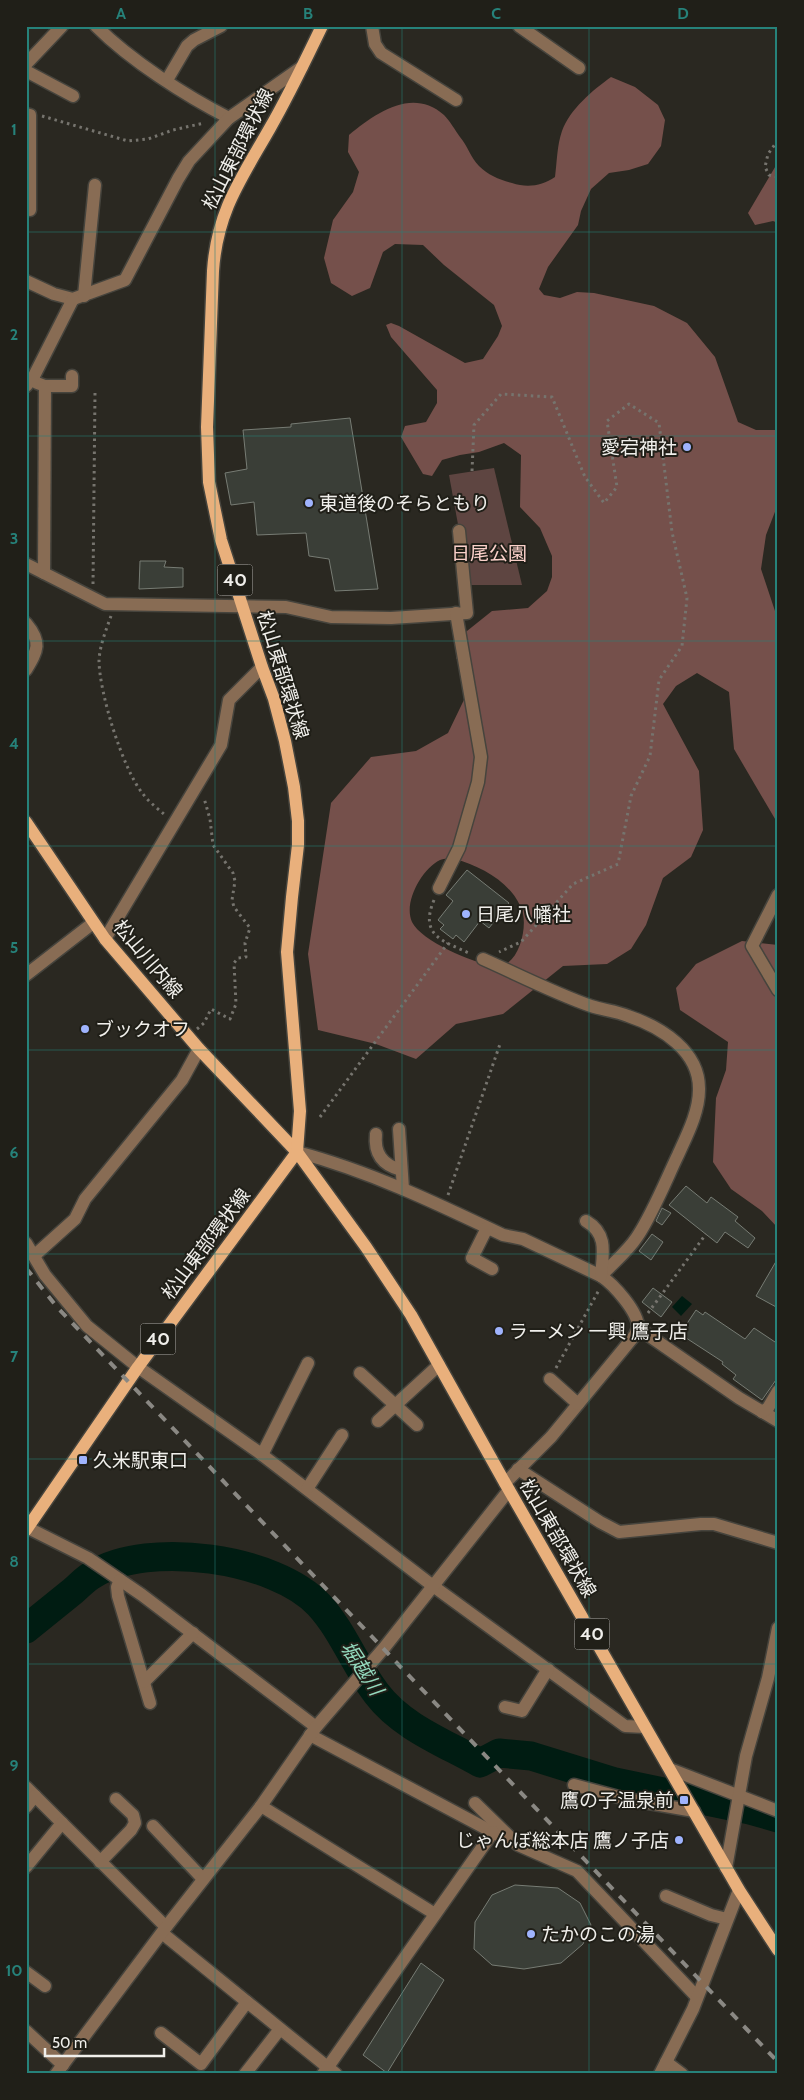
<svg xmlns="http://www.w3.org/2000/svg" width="804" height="2100" viewBox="0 0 804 2100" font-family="Cabin,'Noto Sans JP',sans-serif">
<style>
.green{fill:#5e4541}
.forest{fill:#75504b;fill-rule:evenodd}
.water{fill:#001c12}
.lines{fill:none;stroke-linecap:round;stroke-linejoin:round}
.river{stroke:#001c12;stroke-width:29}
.building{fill:#3a3e37;stroke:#777c74}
.minor-casing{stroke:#46443d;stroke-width:15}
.major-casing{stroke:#46443d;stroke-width:15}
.path{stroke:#76746e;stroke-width:3;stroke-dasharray:2.5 4;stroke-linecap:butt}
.minor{stroke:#886c54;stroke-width:12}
.major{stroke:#e9b07c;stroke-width:12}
.rail{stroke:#8a8883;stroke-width:4;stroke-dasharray:9 9;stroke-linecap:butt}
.grid{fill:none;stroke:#26827a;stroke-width:1;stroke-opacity:0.55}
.poi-dot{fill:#9fb3fd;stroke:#201f18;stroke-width:2}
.labels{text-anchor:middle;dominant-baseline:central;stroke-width:4;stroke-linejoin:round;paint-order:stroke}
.shield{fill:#201f18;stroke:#b2b1ac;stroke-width:1}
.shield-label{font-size:18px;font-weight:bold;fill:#f0efeb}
.street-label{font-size:19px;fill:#f0efeb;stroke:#201f18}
.poi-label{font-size:19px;fill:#f0efeb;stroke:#201f18;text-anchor:start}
.park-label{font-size:19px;fill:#fad0c9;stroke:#201f18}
.water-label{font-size:20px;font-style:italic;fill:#93d9bd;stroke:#201f18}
.neatline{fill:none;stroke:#26827a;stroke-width:2}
.grid-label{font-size:16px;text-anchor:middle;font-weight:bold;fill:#26827a}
</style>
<rect width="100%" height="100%" fill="#2a2821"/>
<path class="green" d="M 494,468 L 522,585 L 469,585 L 449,475 Z"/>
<g class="forest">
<path d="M 611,77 L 635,87 L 658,105 L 665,120 L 661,146 L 648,164 L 629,170 L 609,173 L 591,189 L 581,211 L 578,225 L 548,267 L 539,289 L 544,295 L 560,298 L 577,292 L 594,293 L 654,306 L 687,323 L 715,357 L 738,422 L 756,430 L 778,430 L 778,504 L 766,535 L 761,569 L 778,620 L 778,824 L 734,749 L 729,692 L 697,673 L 676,686 L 663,704 L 699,771 L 703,830 L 691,857 L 663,878 L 646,925 L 631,949 L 607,964 L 563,966 L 503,1014 L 456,1024 L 416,1059 L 376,1044 L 318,1030 L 308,954 L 331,803 L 371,757 L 416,751 L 448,733 L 474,679 L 456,658 L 457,639 L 492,611 L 528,608 L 547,591 L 552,577 L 552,556 L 540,528 L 520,507 L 521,455 L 504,443 L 479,452 L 460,455 L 442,460 L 432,476 L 423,474 L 401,437 L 405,426 L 426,422 L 437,403 L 437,390 L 391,337 L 386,325 L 391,323 L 399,326 L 465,363 L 483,359 L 498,336 L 502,326 L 494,305 L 444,265 L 423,245 L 395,244 L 383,252 L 370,288 L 352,296 L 331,283 L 324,258 L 333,220 L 353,192 L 359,172 L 348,152 L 349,135 C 376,113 412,87 444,115 C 450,121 455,130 460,137 C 467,145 471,158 479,166 C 488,175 500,180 512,183 C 527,188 542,186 555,177 C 557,162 557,145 562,131 C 570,109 593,90 611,77 ZM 455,859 C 476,865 499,876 513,894 C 517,899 522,908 523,914 C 527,932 517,970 494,966 C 473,963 421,941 412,922 C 403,902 422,869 440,860 C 444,858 451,859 455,859 Z"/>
<path d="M 778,162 L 778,223 L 773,221 L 755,225 L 748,213 Z"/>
<path d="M 742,941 L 778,945 L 778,1228 L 762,1211 L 731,1189 L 713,1162 L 716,1098 L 726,1070 L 728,1042 L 680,1010 L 676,988 L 696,964 Z"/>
</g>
<path class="water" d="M 682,1296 L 692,1304 L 681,1316 L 672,1307 Z"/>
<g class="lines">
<path class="river" d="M 26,1629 C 42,1616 58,1603 73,1591 C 80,1585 86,1578 94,1574 C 148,1540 276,1558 319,1605 C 343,1631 355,1666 377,1694 C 402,1727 445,1743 480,1763 L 499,1753 L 531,1756 L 615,1782 L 750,1810 L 778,1818"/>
</g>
<g class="building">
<path d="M 350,418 L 378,589 L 335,591 L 329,559 L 309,556 L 306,533 L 257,535 L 254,502 L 231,505 L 225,473 L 247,469 L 243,430 L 291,427 L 291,424 Z"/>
<path d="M 140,561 L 166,561 L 164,567 L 183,568 L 183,587 L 139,589 Z"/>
<path d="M 467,870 L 509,903 L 489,928 L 480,921 L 464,942 L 456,935 L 453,939 L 440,929 L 444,925 L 438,920 L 453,901 L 446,895 Z"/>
<path d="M 686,1186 L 707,1203 L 711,1197 L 738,1217 L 735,1221 L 755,1238 L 748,1248 L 725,1232 L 717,1243 L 669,1205 Z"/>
<path d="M 662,1208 L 671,1213 L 662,1225 L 656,1221 Z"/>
<path d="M 652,1234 L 663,1242 L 651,1260 L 639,1251 Z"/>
<path d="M 778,1258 L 778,1308 L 756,1296 Z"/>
<path d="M 653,1288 L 672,1302 L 661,1317 L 642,1302 Z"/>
<path d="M 696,1310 L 703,1315 L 705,1312 L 745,1339 L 754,1328 L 778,1344 L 778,1377 L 762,1400 L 733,1379 L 736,1375 L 722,1364 L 723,1362 L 680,1334 Z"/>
<path d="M 515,1885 L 558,1888 L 580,1903 L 591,1925 L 583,1944 L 561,1963 L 524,1969 L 492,1965 L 474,1949 L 475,1922 L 492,1895 Z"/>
<path d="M 421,1963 L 444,1980 L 387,2073 L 363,2055 Z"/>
</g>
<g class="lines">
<defs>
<g id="minor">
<path d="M 96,26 C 131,61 186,96 229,118"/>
<path d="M 372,26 L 375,44 L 381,53 L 456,100"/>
<path d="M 519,26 L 579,68"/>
<path d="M 26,64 L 62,26"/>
<path d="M 26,71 L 73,96"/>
<path d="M 167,80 L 187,46 L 194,40 L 221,26"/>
<path d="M 26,114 L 30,115 L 30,210"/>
<path d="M 26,281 L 54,294 L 73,299 L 125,280 L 178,179 L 189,161 L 229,118 L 302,67"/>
<path d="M 84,296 L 95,185"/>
<path d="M 37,383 L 45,386 L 72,386 L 72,376"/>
<path d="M 26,386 L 34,376 L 73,299"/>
<path d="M 26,564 L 105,604 L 286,607 L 331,617 L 391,618 L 467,613 L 459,531"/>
<path d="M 44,573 L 45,386"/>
<path d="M 26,623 C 42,642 38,650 26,670"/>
<path d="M 439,888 L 459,848 L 478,782 L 481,757 L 456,613"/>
<path d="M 778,895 L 752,946 L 778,990"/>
<path d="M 105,939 L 221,745 L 229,700 L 262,667"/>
<path d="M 483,959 C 519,975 554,993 591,1006 C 603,1010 616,1011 628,1016 C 661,1027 700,1051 699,1090 C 699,1112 687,1135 678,1155 C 666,1180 653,1213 637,1237 C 628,1251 613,1263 601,1276"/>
<path d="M 26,975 L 93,923"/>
<path d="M 399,1129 L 403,1189"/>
<path d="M 376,1134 C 374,1153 382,1165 401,1170"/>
<path d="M 297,1152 C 369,1171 436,1203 503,1235 L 523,1239 L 601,1276 C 613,1284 639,1312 638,1328 C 638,1328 635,1335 635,1335 L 551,1437 L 505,1483"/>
<path d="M 586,1221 C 608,1234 603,1253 601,1276"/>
<path d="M 487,1228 L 472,1258 L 492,1269"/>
<path d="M 26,1243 L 45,1275 L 87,1326 L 138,1367 L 257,1451 L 433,1586 L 625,1726 L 645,1727"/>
<path d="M 35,1255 L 75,1219 L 85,1199 L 182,1080 L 199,1049"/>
<path d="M 638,1328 L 739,1398 L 778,1421"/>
<path d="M 360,1373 L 417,1425"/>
<path d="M 550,1379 L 578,1404"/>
<path d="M 762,1412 L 768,1408 L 778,1391"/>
<path d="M 378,1421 L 439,1365"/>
<path d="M 262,1455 L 308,1363"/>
<path d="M 518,1469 L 600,1522 L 619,1532 L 701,1524 L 714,1524 L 778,1543"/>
<path d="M 307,1489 L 342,1435"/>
<path d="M 28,1528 L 88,1558 L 142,1595 L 316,1727"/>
<path d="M 120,1580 L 117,1587 L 118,1596 L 150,1703"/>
<path d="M 144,1682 L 193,1633"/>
<path d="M 505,1707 L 522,1711 L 548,1669"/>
<path d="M 310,1735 L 500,1836"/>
<path d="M 670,1769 L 778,1811"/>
<path d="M 574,1785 L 626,1799 L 694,1811"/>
<path d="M 26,1787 L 166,1927"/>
<path d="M 475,1803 L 518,1845 L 577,1871 L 697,1997"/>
<path d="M 261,1806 L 435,1914"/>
<path d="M 26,1807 L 35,1796"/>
<path d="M 153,1826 L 203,1879"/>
<path d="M 100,1862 L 131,1830 L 135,1823 L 133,1815 L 116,1799"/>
<path d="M 26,1867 L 62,1823"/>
<path d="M 726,1868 L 746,1756 L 768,1678 L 778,1628"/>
<path d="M 666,1896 L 711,1915 L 727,1919"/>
<path d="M 162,1933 L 336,2074"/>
<path d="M 26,1972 L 45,1986"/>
<path d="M 26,2031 L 63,2065"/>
<path d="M 161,2033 L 201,2064 L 247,2002"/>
<path d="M 666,2062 L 682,2074"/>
<path d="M 56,2074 L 166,1927 L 261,1806 L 316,1727 L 384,1648 L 509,1490"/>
<path d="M 245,2074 L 280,2029"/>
<path d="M 323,2074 L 493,1832"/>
<path d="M 660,2074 L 693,2009 L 739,1890"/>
</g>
<g id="major">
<path d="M 26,822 L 105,939 L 199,1049 L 297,1152 L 366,1247 L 411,1315 L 505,1483 L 739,1890 L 778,1950"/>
<path d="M 26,1530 L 138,1367 L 297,1152 L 300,1111 L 287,952 L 292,897 L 298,845 L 298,821 L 294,787 L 285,741 L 274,699 L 262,667 L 221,540 L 209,482 L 207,427 L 213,271 C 217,211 241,179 270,128 C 289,95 305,61 322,26"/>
</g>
</defs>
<use href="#minor" class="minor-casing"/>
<use href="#major" class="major-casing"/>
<g class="path">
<path d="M 42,116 L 128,141 L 148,139 L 173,130 L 204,123"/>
<path d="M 778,140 L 768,154 L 765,167 L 769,175 L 778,177"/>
<path d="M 472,471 L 474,425 L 501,394 L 552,397 L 585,477 L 604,503 L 617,487 L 607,421 L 629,404 L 659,423 L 672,532 L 687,598 L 682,646 L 659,680 L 650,756 L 631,796 L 618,864 L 573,884 L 521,942 L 499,952"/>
<path d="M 93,584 L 95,393"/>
<path d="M 111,616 C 106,630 100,645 99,660 C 99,692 123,770 143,794 C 149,802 158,809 165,815"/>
<path d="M 434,900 C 419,936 443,941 471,954"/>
<path d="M 197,1029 L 204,1023 L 211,1009 L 230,1019 L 236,1004 L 234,963 L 238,958 L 246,957 L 245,943 L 250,928 L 234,907 L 232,900 L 235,881 L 233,873 L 213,845 L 210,819 L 204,798"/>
<path d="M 320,1117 L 448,943"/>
<path d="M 448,1195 L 500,1044"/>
<path d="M 648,1313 L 706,1234"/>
<path d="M 556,1368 L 599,1290"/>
</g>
<use href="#minor" class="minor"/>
<use href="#major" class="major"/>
<path class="rail" d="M 26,1268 L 57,1307 L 778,2062"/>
</g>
<path class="grid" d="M 215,26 L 215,2074M 402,26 L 402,2074M 589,26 L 589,2074M 26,232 L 778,232M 26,436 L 778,436M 26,641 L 778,641M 26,846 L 778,846M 26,1050 L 778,1050M 26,1254 L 778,1254M 26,1459 L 778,1459M 26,1664 L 778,1664M 26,1868 L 778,1868"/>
<g class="poi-dot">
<circle cx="687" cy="447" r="5"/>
<circle cx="309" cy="503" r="5"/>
<circle cx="466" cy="914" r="5"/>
<circle cx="85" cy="1029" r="5"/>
<circle cx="499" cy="1331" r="5"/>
<rect x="78" y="1455" width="10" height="10" rx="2.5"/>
<rect x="679" y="1795" width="10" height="10" rx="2.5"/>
<circle cx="679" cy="1840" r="5"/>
<circle cx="531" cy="1934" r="5"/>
</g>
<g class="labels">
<g class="shield">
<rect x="217.5" y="564.5" width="35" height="31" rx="4"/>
<rect x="140.5" y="1323.5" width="35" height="31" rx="4"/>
<rect x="574.5" y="1618.5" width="35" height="31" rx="4"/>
</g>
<g class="shield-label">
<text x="235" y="580">40</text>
<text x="158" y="1339">40</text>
<text x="592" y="1634">40</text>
</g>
<g class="street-label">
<text transform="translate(238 149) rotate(-63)">松山東部環状線</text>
<text transform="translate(283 675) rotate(73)">松山東部環状線</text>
<text transform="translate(148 959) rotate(50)">松山川内線</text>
<text transform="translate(206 1244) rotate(-53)">松山東部環状線</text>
<text transform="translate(558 1538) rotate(60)">松山東部環状線</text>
</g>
<g class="poi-label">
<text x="677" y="447" text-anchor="end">愛宕神社</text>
<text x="319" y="503">東道後のそらともり</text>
<text x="476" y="914">日尾八幡社</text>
<text x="95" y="1029">ブックオフ</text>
<text x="509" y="1331">ラーメン 一興 鷹子店</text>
<text x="93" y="1460">久米駅東口</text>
<text x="674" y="1800" text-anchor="end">鷹の子温泉前</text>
<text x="669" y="1840" text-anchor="end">じゃんぼ総本店 鷹ノ子店</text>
<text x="541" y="1934">たかのこの湯</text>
</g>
<g class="park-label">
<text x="489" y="553">日尾公園</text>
</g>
<g class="water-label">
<text transform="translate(362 1668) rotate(57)">堀越川</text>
</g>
</g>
<rect width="804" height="2100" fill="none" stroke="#201f18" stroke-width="55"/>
<path d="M45 2048v8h119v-8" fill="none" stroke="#f0efeb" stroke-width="2.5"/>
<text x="52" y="2048" font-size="15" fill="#f0efeb" stroke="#201f18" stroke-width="4" paint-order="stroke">50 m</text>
<rect x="28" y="28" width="748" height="2044" class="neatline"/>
<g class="grid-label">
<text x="121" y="19">A</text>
<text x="308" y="19">B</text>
<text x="496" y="19">C</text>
<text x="683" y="19">D</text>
<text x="14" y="135">1</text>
<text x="14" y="340">2</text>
<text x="14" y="544">3</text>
<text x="14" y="749">4</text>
<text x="14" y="953">5</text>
<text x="14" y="1158">6</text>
<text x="14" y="1362">7</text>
<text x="14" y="1567">8</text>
<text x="14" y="1771">9</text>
<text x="14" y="1976">10</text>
</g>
</svg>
